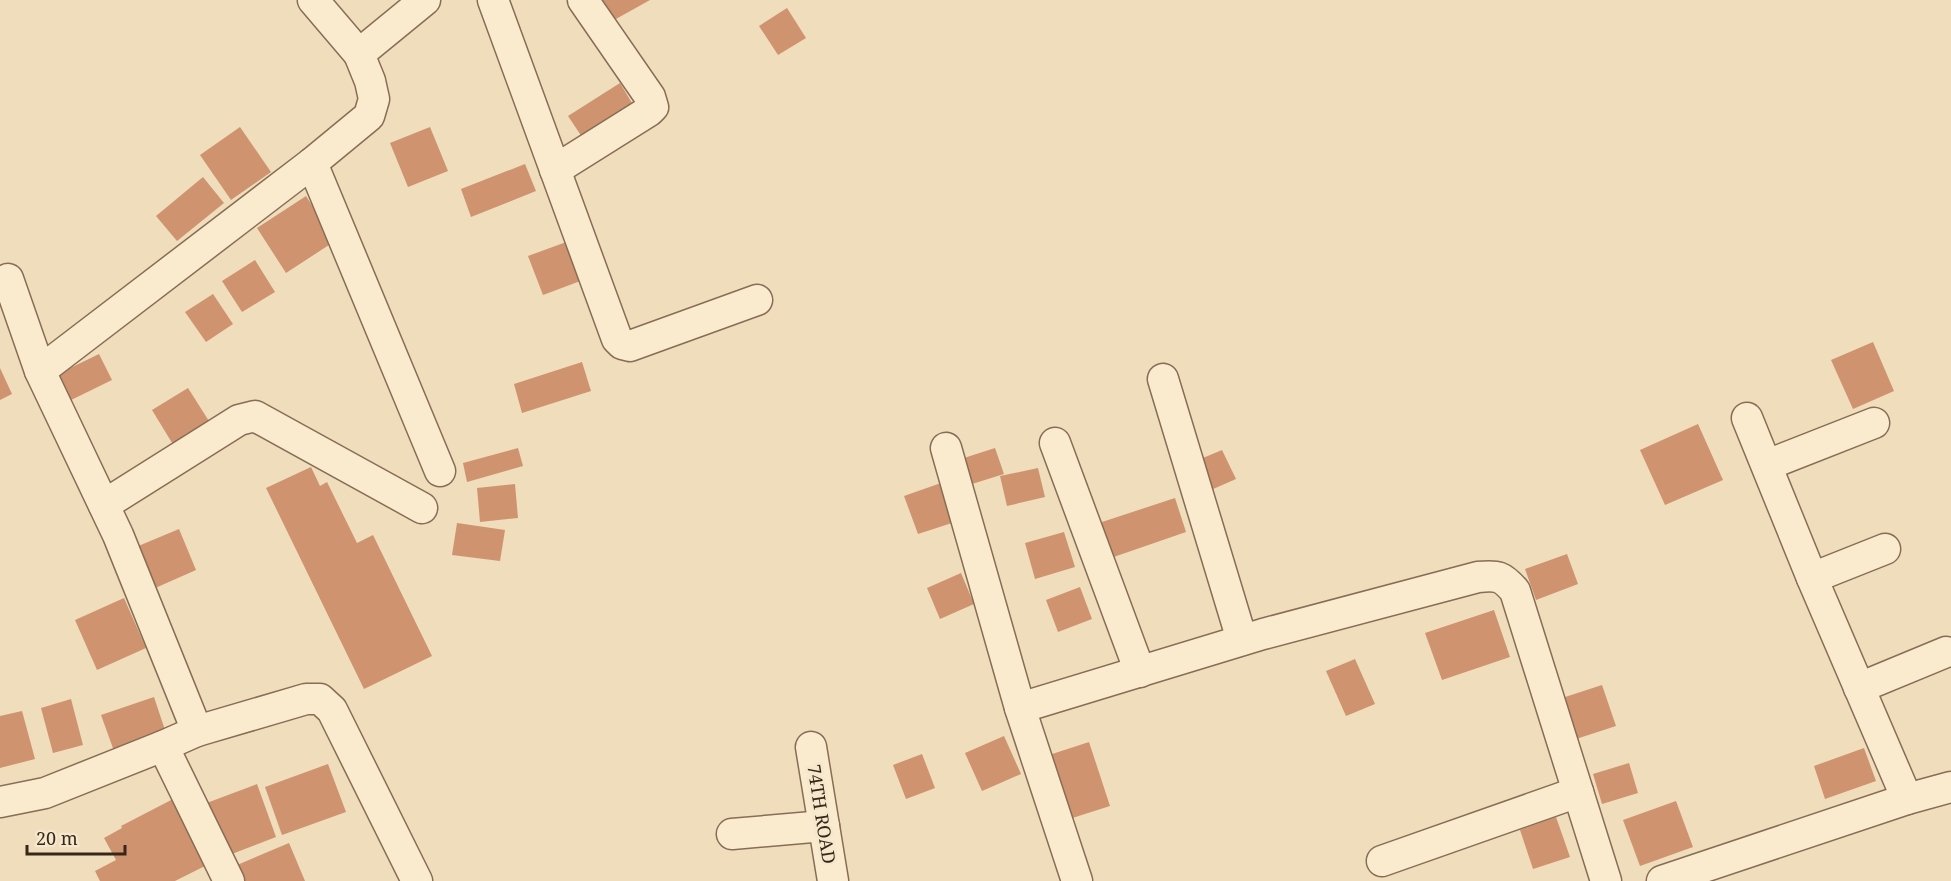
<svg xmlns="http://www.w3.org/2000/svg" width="1951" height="881" viewBox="0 0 1951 881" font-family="'Noto Serif',serif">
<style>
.building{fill:#cf9370}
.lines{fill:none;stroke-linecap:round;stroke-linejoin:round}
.street-casing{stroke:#876d55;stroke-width:33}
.street{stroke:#faebcf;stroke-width:30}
.labels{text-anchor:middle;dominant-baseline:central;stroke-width:6;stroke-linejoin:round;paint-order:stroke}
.street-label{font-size:18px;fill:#36261b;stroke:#f6e8cc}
</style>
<rect width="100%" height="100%" fill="#efddbc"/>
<g class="building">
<path d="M 594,0 L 650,0 L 607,24 Z"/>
<path d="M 787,8 L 806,38 L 778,55 L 759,26 Z"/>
<path d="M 620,83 L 635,108 L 584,140 L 568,116 Z"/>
<path d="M 240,127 L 271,172 L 231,200 L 200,155 Z"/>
<path d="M 430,127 L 448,171 L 408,187 L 390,143 Z"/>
<path d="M 525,164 L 536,191 L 471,217 L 461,189 Z"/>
<path d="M 203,177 L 224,203 L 177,241 L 156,216 Z"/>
<path d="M 306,196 L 335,241 L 286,273 L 257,228 Z"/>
<path d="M 569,241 L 583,280 L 543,295 L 528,256 Z"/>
<path d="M 255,260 L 275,292 L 242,312 L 222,281 Z"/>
<path d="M 213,294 L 233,324 L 206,342 L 185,312 Z"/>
<path d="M 1873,342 L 1894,391 L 1853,409 L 1831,360 Z"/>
<path d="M 99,354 L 112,380 L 69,401 L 56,375 Z"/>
<path d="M 582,362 L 591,391 L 522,413 L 514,384 Z"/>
<path d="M 0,368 L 12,394 L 0,400 Z"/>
<path d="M 188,388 L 214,429 L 177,451 L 152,410 Z"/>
<path d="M 1698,424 L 1723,480 L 1665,505 L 1640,450 Z"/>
<path d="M 518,448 L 523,466 L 467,482 L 463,463 Z"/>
<path d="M 995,448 L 1004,474 L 972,484 L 964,458 Z"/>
<path d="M 1222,450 L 1236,479 L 1204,493 L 1191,463 Z"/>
<path d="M 311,467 L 320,486 L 327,482 L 357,543 L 373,535 L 432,656 L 364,689 L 266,488 Z"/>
<path d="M 1038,468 L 1045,497 L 1007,506 L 1000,476 Z"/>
<path d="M 941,483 L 955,522 L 918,534 L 904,496 Z"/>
<path d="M 515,484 L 518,518 L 480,522 L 477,488 Z"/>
<path d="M 1175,498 L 1186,532 L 1105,560 L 1093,525 Z"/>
<path d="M 457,523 L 505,530 L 500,561 L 452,555 Z"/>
<path d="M 179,529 L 196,570 L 153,589 L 136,547 Z"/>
<path d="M 1064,532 L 1075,567 L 1035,579 L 1025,543 Z"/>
<path d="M 1567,554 L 1578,584 L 1536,600 L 1525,569 Z"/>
<path d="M 961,573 L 974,604 L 940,619 L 927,588 Z"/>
<path d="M 1080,587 L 1092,619 L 1058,632 L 1046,600 Z"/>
<path d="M 124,598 L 146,648 L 97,670 L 75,620 Z"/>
<path d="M 1494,610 L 1510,657 L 1442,680 L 1425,633 Z"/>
<path d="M 1355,659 L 1375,704 L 1346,716 L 1326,671 Z"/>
<path d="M 1602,685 L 1616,726 L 1570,741 L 1556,700 Z"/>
<path d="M 154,697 L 166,733 L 114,751 L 101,715 Z"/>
<path d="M 71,699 L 83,745 L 53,753 L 41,708 Z"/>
<path d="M 22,711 L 35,759 L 0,768 L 0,716 Z"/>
<path d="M 1004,736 L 1021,774 L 982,791 L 965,753 Z"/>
<path d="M 1089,742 L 1110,806 L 1063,821 L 1043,757 Z"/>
<path d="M 1864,748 L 1876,781 L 1825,799 L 1814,766 Z"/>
<path d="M 922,754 L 935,788 L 906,799 L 893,765 Z"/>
<path d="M 1629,763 L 1638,793 L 1602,804 L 1593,774 Z"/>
<path d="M 328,764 L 346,812 L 282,835 L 265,787 Z"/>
<path d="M 257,784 L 276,837 L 224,857 L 204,804 Z"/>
<path d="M 175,798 L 209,864 L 175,881 L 100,881 L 95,871 L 116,860 L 104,838 L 122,828 L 121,826 Z"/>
<path d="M 1676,801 L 1693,847 L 1640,866 L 1623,820 Z"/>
<path d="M 1556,817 L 1570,857 L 1533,869 L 1520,830 Z"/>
<path d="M 289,843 L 305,881 L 236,881 L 230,868 Z"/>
</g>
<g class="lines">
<defs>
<g id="street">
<path d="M 313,0 L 359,54"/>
<path d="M 493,0 L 617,339 L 622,344 L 630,346 L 757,300"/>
<path d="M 312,163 L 440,471"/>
<path d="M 555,170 L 649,111 L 653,107 L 650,97 L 583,0"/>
<path d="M 0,285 L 8,279 L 40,371 L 118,535 L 197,731 L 163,746 L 45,793 L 0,802"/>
<path d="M 40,371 L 312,163 L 369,116 L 374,99 L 370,81 L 359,54 L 425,0"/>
<path d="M 1163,379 L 1242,640"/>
<path d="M 1747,418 L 1812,578 L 1907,799"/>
<path d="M 1055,443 L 1140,672"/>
<path d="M 946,448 L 1020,708 L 1077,881"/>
<path d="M 1767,465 L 1874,423"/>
<path d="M 104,505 L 239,420 L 255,416 L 422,508"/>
<path d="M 1812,578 L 1885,549"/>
<path d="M 1859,688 L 1946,652"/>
<path d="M 1020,708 L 1263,634 L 1478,577 C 1498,575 1502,576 1515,591 L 1606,881"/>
<path d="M 197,731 L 306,699 L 320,699 L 332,710 L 417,881"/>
<path d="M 163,746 L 229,881"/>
<path d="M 811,747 L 833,881"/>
<path d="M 732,834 L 824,826"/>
<path d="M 1382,861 L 1578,792"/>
<path d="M 1662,881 L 1907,799 L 1951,787"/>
</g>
</defs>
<use href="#street" class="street-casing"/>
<use href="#street" class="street"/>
</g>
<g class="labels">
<g class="street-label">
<text transform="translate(822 814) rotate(81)">74TH ROAD</text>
</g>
</g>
<path d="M27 845v9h98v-9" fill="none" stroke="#36261b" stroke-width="3"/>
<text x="36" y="845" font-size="18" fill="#36261b" stroke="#f6e8cc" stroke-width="4.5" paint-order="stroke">20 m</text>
</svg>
